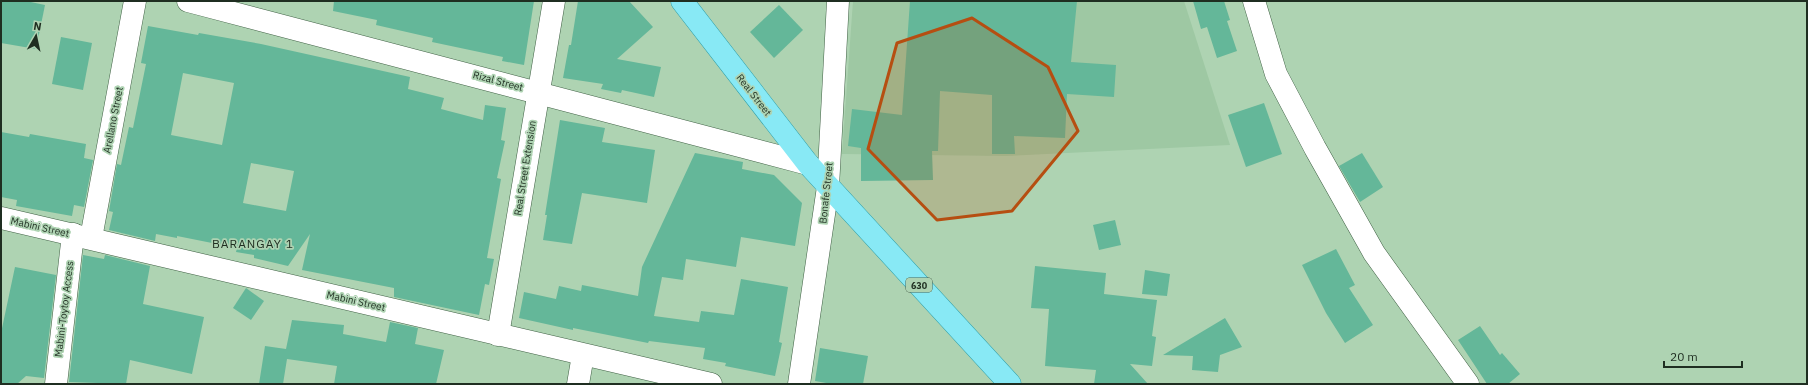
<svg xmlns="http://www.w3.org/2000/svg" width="1808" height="385" viewBox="0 0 1808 385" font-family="'IBM Plex Sans',sans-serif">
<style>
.built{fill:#9ec8a3}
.building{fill:#64b799;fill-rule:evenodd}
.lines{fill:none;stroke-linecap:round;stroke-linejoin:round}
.minor-casing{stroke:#3f6044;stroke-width:23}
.primary-casing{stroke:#2f9ea7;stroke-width:23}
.minor{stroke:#fff;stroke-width:22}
.primary{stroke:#88e9f5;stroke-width:22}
.marked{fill:#b64e11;fill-opacity:0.2;stroke:#b64e11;stroke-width:3;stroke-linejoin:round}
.labels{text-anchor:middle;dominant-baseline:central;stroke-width:3.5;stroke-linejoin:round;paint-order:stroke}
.shield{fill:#aed3b2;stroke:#4a604c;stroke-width:1}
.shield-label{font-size:9px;font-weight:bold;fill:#1f2e21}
.street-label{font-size:10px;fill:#1f2e21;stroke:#aed3b2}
.quarter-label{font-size:12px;letter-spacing:1px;fill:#1f2e21;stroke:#aed3b2}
</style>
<rect width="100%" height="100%" fill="#aed3b2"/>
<path class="built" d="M 853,1 L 1184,1 L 1230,145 L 1006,156 L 842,154 Z"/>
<g class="building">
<path d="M 1,1 L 26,1 L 45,5 L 36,49 L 1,43 Z"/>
<path d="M 334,1 L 534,1 L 524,65 L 502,61 L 503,57 L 432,42 L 433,38 L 376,25 L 377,20 L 333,11 Z"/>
<path d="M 578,1 L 629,1 L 653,27 L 617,59 L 661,67 L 654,97 L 622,90 L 621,93 L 601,89 L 603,84 L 563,78 L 569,45 L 571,45 Z"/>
<path d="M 910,1 L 1077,1 L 1071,62 L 1116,65 L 1114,97 L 1067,94 L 1065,138 L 1014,136 L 1015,154 L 992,154 L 992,95 L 940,91 L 938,151 L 932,151 L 933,180 L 861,181 L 861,148 L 848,146 L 852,109 L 902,115 Z"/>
<path d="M 1193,1 L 1224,1 L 1230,20 L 1227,21 L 1237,51 L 1217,58 L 1207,27 L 1201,29 Z"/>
<path d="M 779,5 L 803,30 L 774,58 L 750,32 Z"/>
<path d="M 148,26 L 198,35 L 199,33 L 261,44 L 410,77 L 408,89 L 444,98 L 441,109 L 483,120 L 485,105 L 506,108 L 501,140 L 505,141 L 497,178 L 501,179 L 487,258 L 494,259 L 489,285 L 485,284 L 479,315 L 394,297 L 394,288 L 302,270 L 310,234 L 288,266 L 254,258 L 254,255 L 236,252 L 237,248 L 177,236 L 177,238 L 156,234 L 155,241 L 109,230 L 113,212 L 109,211 L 117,164 L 121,165 L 129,127 L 133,128 L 146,64 L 141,63 ZM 183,73 L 234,83 L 222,145 L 171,135 ZM 251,163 L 294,171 L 286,211 L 243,203 Z"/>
<path d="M 61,37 L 92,43 L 83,90 L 52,84 Z"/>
<path d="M 1264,103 L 1282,154 L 1246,167 L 1228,115 Z"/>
<path d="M 560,120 L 605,128 L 602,142 L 655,150 L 647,203 L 582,193 L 572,244 L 543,240 L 547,215 L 545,215 Z"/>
<path d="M 1,132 L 29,137 L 30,134 L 86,144 L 84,158 L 93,160 L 84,207 L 74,205 L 72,216 L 16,206 L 17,200 L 1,197 Z"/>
<path d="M 695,153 L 743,162 L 742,169 L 774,175 L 802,203 L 795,246 L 741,237 L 736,267 L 686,259 L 683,280 L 662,277 L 654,316 L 699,322 L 701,311 L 734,315 L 741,279 L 788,287 L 779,342 L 782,343 L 775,376 L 725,366 L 726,363 L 703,359 L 705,348 L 649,341 L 648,343 L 573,328 L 573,330 L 519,318 L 524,292 L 556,299 L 559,286 L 581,291 L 582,285 L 638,296 L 642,267 Z"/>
<path d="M 1362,153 L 1383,187 L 1360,202 L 1339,166 Z"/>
<path d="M 1115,220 L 1121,245 L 1099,250 L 1093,225 Z"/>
<path d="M 1336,249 L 1355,285 L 1349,288 L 1373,325 L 1345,343 L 1326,313 L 1302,265 Z"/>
<path d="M 83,255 L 104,259 L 105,255 L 150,266 L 143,304 L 204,317 L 192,374 L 130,360 L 126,384 L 69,382 Z"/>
<path d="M 1035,266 L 1106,273 L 1104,294 L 1157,300 L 1152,336 L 1156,337 L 1152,366 L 1130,364 L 1148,384 L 1094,384 L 1096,370 L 1045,366 L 1049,309 L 1031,308 Z"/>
<path d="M 15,267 L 56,275 L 44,378 L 26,376 L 17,384 L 1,384 L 1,333 Z"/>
<path d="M 1145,270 L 1170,274 L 1167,296 L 1142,294 Z"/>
<path d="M 246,288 L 264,301 L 251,320 L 233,308 Z"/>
<path d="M 1225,318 L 1242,347 L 1220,355 L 1218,372 L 1192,370 L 1193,356 L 1163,355 Z"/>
<path d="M 292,320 L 344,325 L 343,334 L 386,342 L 390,322 L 418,328 L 415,344 L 444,350 L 436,384 L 334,384 L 337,366 L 287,359 L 283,384 L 259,384 L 265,346 L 286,349 Z"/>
<path d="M 1480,326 L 1500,355 L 1502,353 L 1520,374 L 1508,384 L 1487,384 L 1458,340 Z"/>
<path d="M 820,348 L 868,356 L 863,384 L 832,384 L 815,381 Z"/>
</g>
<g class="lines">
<defs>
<g id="minor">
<path d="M 188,1 L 808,164"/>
<path d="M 1254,1 L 1276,74 L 1315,148 L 1374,253 L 1468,384"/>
<path d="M 1,218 L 711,384"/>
<path d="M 91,238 L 135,1"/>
<path d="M 498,335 L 554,1"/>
<path d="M 56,384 L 73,234"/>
<path d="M 578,384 L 583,355"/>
<path d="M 799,384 L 828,187 L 838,1"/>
</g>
<path id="primary" d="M 682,1 L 808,164 L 1010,384"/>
</defs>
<use href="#minor" class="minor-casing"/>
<use href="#primary" class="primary-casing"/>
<use href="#minor" class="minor"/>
<use href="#primary" class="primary"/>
</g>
<path class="marked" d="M 972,18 L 1048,67 L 1078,131 L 1012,211 L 937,220 L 868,149 L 897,43 Z"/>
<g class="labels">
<rect class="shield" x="906" y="278" width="26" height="14" rx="3"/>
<g class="shield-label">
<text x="919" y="285">630</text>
</g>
<g class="street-label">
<text transform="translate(498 81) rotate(15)">Rizal Street</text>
<text transform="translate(754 95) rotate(52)">Real Street</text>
<text transform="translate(113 120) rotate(-79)">Arellano Street</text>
<text transform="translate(525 168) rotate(-81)">Real Street Extension</text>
<text transform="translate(826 193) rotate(-84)">Bonafe Street</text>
<text transform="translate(40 227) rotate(13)">Mabini Street</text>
<text transform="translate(356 301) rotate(13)">Mabini Street</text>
<text transform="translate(64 309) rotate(-83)">Mabini-Toytoy Access</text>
</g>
<g class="quarter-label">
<text x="253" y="243">BARANGAY 1</text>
</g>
</g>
<rect width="1808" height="385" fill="none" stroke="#1f2e21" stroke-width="4"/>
<g transform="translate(36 36) rotate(9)" stroke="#aed3b2" stroke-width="3" paint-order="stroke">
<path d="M0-3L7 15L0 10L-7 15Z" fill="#1f2e21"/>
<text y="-6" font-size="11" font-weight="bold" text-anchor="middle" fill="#1f2e21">N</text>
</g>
<path d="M1664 361v6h78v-6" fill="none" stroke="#1f2e21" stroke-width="2"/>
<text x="1670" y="361" font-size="12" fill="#1f2e21" stroke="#aed3b2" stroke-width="3" paint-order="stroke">20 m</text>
</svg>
